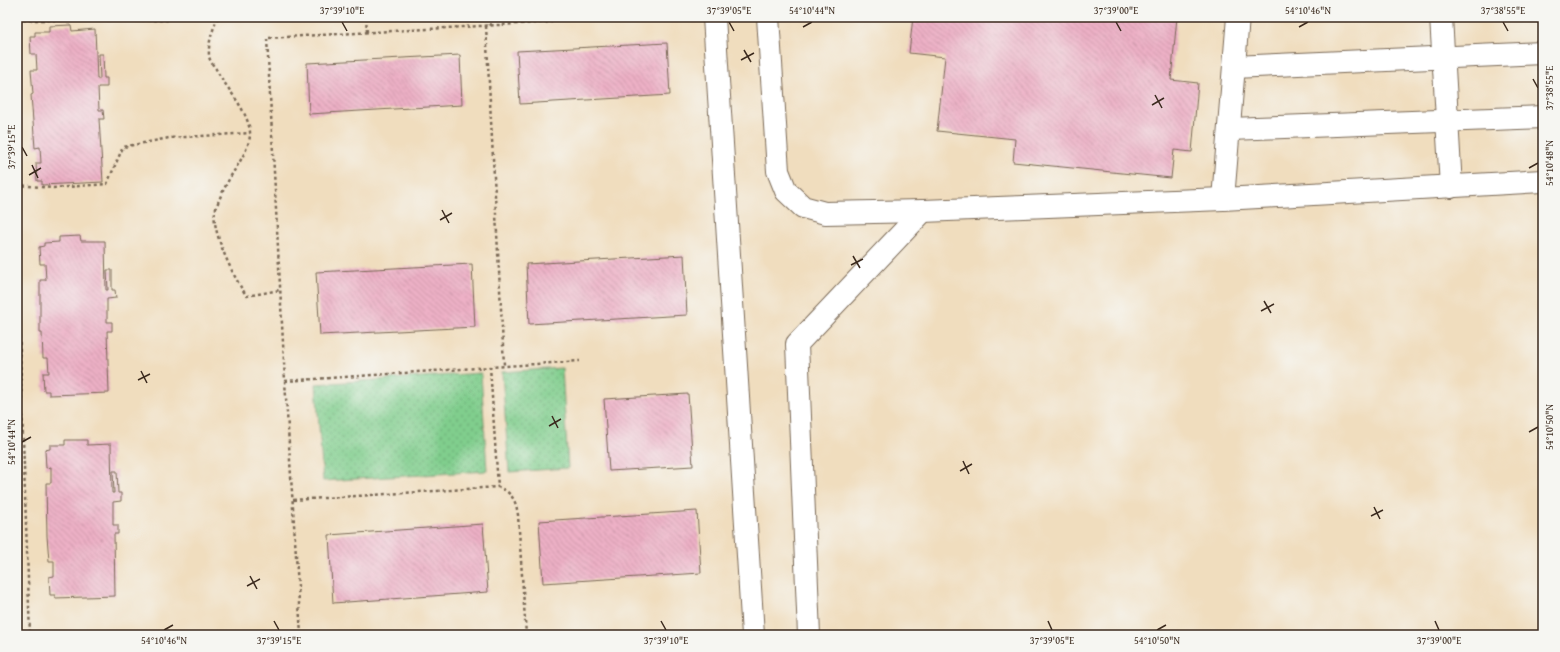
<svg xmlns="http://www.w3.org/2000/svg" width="1560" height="652" viewBox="0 0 1560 652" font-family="'Gentium Book Plus',serif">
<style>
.park{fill:url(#park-dots);stroke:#5e7c56}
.building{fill:url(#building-back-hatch)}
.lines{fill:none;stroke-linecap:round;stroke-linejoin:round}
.minor-casing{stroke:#7a6956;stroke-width:24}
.path{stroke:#7a6956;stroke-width:2.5;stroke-dasharray:3 3;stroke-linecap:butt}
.minor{stroke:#fff;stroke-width:22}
.ticks{fill:none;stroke:#3b2a1e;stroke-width:1.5}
.neatline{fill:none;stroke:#3b2a1e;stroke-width:1.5}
.ticks-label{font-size:10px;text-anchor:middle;fill:#3b2a1e}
</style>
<defs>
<pattern id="park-dots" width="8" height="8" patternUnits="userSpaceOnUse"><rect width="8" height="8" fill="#80ce8d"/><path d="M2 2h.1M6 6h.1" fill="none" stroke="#6aa773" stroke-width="1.8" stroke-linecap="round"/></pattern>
<pattern id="building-back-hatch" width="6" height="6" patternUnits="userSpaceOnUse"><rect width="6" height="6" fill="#edb0c6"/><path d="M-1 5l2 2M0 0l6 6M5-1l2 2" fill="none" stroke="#c18fa0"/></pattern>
</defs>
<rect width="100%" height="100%" fill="#f6f6f2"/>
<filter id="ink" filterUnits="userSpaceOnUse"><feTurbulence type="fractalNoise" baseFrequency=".025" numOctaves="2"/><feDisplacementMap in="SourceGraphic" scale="8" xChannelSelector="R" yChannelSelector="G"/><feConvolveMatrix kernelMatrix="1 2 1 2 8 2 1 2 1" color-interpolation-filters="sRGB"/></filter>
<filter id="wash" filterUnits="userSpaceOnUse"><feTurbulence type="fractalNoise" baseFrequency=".012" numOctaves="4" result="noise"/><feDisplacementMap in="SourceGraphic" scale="16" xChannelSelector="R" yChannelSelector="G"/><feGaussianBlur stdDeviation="0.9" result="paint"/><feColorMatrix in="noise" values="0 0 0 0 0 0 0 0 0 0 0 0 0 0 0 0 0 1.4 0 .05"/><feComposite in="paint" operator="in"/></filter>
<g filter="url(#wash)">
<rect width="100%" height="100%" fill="#f0ddbe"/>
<g class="park">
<path d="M 562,368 L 568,468 L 509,472 L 502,372 Z"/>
<path d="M 481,373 L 487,471 L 323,481 L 316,384 Z"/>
</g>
<g id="blocks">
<g class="building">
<path d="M 913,17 L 1177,17 L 1171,80 L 1198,83 L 1192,152 L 1174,150 L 1171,178 L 1013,162 L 1015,139 L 937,131 L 945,57 L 909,53 Z"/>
<path d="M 71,25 L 72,31 L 95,29 L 97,79 L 100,79 L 99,54 L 103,54 L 104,78 L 107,78 L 107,87 L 98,87 L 99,110 L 103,110 L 104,119 L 99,119 L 103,182 L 42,185 L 42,181 L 37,181 L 36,163 L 41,163 L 40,147 L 35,148 L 31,95 L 33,94 L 31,70 L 37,70 L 36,54 L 31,54 L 30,36 L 35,36 L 35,32 L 49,32 L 49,26 Z"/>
<path d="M 667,43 L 670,95 L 520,104 L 517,51 Z"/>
<path d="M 460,55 L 462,105 L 309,114 L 307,63 Z"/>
<path d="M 80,236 L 81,241 L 105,241 L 106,290 L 108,290 L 107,270 L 112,270 L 112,290 L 115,290 L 116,298 L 107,299 L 107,322 L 112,322 L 112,331 L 107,331 L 109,393 L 49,395 L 49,391 L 44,391 L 43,373 L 49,373 L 48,358 L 43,358 L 42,333 L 40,333 L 40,280 L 46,280 L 45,264 L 40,264 L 39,247 L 44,246 L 44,243 L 59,242 L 59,237 Z"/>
<path d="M 684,255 L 687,315 L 529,324 L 526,264 Z"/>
<path d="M 472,264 L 475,327 L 320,335 L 316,272 Z"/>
<path d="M 688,394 L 693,466 L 609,471 L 604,399 Z"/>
<path d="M 65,440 L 87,440 L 87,445 L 111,444 L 112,493 L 114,493 L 113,471 L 117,471 L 118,493 L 121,493 L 121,501 L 113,502 L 113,525 L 118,525 L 118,534 L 114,534 L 115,596 L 55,598 L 55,595 L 50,595 L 49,577 L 54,576 L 54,561 L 49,561 L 47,536 L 46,483 L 51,483 L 51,467 L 46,468 L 45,450 L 50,449 L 50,445 L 65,445 Z"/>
<path d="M 697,511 L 701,573 L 543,583 L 539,521 Z"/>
<path d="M 483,524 L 488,592 L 333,603 L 329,535 Z"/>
</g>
</g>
</g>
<g filter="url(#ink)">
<use href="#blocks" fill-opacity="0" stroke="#7a6956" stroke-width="1"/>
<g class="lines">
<defs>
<g id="minor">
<path d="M 714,17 L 753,635"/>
<path d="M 768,17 L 778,171 L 786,191 L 803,207 L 825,213 L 923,211 L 1223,199 L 1543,181"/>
<path d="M 1441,17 L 1451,187"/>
<path d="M 1234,67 L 1543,53"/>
<path d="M 1229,129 L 1543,117"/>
<path d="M 1223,199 L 1238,17"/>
<path d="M 809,635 L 797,344 L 923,211"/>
</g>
</defs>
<use href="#minor" class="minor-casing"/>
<g class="path">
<path d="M 218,17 C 213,29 208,42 209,55 C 209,60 213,65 216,69 C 226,88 248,110 250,132 C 251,144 240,162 234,171 C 227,182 218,200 215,212 C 211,231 235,281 247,296 L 280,290"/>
<path d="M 366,17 L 367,32"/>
<path d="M 489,17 L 491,26"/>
<path d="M 17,20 L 124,20"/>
<path d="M 123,20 L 170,20 L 173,17"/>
<path d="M 486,26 L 504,365"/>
<path d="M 17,185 L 53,188 L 107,184 L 123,147 L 169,138 L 250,133"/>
<path d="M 17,270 L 30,635"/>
<path d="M 490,366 L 498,487"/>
<path d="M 285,381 L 580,361"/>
<path d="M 293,500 L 498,487 C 512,492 516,501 518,515 L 526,635"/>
<path d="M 301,635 L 285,381 L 267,38 L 552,22"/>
</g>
<use href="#minor" class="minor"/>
</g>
</g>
<path class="ticks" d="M 342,22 L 347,31M 729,22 L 734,31M 1116,22 L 1121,31M 1503,22 L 1508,31M 803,27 L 812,22M 1299,27 L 1308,22M 744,50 L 751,62M 741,60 L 754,53M 1533,79 L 1538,88M 1155,95 L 1162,108M 1152,105 L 1164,98M 22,147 L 27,156M 32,165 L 38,178M 1529,168 L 1538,163M 29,175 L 41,168M 442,210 L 449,223M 440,220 L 452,213M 853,256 L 860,268M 851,265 L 863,259M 1264,301 L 1271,313M 1261,311 L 1274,304M 141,371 L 147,383M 138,380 L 150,374M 552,416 L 558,428M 549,426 L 561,419M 1529,432 L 1538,427M 22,442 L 31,437M 963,461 L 969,474M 960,471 L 972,464M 1374,507 L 1380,519M 1371,516 L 1383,510M 250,576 L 257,589M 247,586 L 260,579M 274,621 L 279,630M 661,621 L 666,630M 1048,621 L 1052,630M 1435,621 L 1439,630M 164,630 L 173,625M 1157,630 L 1166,625"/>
<rect width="1560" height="652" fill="none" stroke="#f6f6f2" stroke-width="44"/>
<rect x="22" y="22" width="1516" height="608" class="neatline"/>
<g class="ticks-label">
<text x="342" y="14">37°39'10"E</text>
<text x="729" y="14">37°39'05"E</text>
<text x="812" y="14">54°10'44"N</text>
<text x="1116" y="14">37°39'00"E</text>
<text x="1308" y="14">54°10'46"N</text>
<text x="1503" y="14">37°38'55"E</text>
<text transform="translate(1549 88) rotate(-90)" y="4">37°38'55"E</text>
<text transform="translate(11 147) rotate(-90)" y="4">37°39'15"E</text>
<text transform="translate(1549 163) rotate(-90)" y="4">54°10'48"N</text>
<text transform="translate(1549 427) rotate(-90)" y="4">54°10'50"N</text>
<text transform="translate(11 442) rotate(-90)" y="4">54°10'44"N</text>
<text x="164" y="644">54°10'46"N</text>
<text x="279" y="644">37°39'15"E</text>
<text x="666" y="644">37°39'10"E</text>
<text x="1052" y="644">37°39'05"E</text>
<text x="1157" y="644">54°10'50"N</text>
<text x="1439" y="644">37°39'00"E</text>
</g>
</svg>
